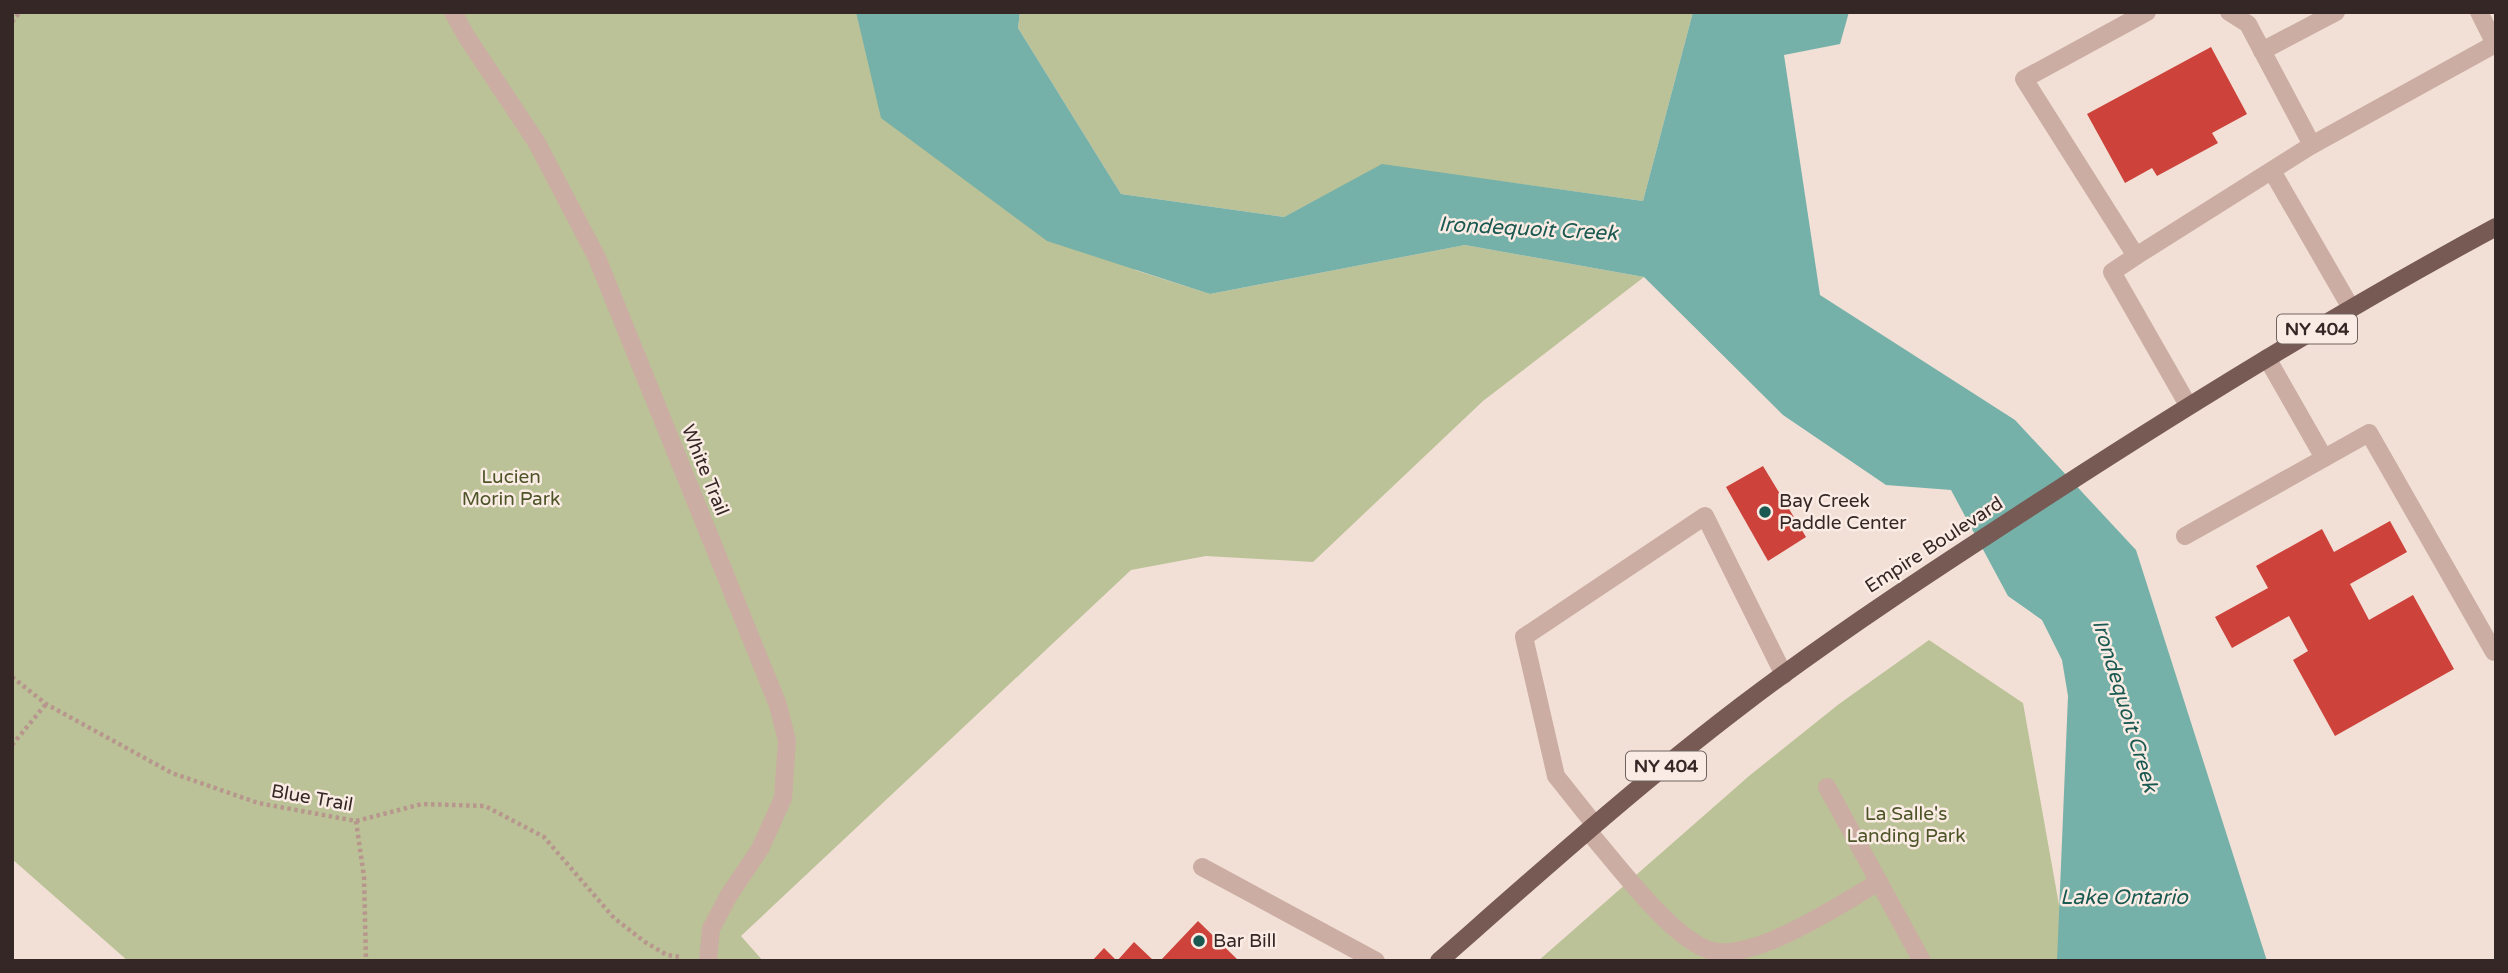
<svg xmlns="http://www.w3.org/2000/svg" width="2508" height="973" viewBox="0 0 2508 973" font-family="'Varela Round',sans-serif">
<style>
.green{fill:#bcc297}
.water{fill:#75b1a8}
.building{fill:#cd423a}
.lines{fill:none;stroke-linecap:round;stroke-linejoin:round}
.path{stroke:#b7978d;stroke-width:4.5;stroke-dasharray:3.5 3.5;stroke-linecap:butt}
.lane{stroke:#cbada3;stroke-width:18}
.primary{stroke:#785a55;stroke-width:18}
.poi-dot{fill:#195951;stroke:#faece4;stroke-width:2.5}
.labels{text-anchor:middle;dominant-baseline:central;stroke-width:5;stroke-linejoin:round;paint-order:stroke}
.shield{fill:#faece4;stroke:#70625e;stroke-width:2}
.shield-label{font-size:18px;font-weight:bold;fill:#352725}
.street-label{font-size:19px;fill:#352725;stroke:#faece4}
.park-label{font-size:19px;fill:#4d5528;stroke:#faece4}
.poi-label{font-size:19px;fill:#352725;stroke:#faece4;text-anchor:start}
.water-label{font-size:21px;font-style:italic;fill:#195951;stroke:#faece4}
</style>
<rect width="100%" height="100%" fill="#f2e0d7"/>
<g class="green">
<path d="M 12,12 L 1003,12 L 1135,270 L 1210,294 L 1465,245 L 1644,277 L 1483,401 L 1313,562 L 1206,556 L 1131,570 L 741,936 L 763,961 L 128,961 L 12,859 Z"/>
<path d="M 1020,12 L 1693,12 L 1643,201 L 1382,165 L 1284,217 L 1121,194 L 1018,28 Z"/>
<path d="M 1929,640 L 2023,703 L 2069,961 L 1538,961 L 1749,776 L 1839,704 Z"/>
</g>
<path class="water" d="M 856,12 L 1020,12 L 1018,28 L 1121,194 L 1284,217 L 1382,164 L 1643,201 L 1693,12 L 1849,12 L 1840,44 L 1784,55 L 1820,295 L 2015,420 L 2136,550 L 2267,961 L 2057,961 L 2068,696 L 2062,660 L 2042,620 L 2008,596 L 1951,490 L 1886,485 L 1783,415 L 1644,277 L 1465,245 L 1210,294 L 1047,241 L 881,118 Z"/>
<g class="building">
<path d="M 2211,47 L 2247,114 L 2212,133 L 2218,143 L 2157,176 L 2152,168 L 2125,183 L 2087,114 Z"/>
<path d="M 1763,466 L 1806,537 L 1768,561 L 1726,487 Z"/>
<path d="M 2390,521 L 2407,552 L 2350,584 L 2369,620 L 2413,595 L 2454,669 L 2335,736 L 2293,660 L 2308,651 L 2289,616 L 2232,648 L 2215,617 L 2268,588 L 2256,566 L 2322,529 L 2334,552 Z"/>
<path d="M 1198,921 L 1239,961 L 1160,961 Z"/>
<path d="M 1134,942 L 1154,961 L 1092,961 L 1104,948 L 1117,961 Z"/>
</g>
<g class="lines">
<g class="path">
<path d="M 12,22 L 20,12"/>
<path d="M 12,677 L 46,704 L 172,773 L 258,803 L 356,821 L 422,804 L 485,806 L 544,837 L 614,918 L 645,942 L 667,955 L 681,957"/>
<path d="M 12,745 L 46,704"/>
<path d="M 356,821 L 364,877 L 366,961"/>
</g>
<g class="lane">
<path d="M 453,12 L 466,36 L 537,143 L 597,258 L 778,705 L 787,741 L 783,798 L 760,849 L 729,895 L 711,929 L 708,961"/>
<path d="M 2147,12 L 2024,79 L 2136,256 L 2112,272 L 2188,405"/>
<path d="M 2229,12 L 2248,24 L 2312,145 L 2495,44 L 2479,12"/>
<path d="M 2262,51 L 2336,12"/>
<path d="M 2272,171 L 2351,308"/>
<path d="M 2136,256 L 2312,145"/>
<path d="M 2267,358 L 2324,458"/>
<path d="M 2185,536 L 2369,433 L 2494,652 L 2496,651"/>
<path d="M 1827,787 L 1922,961"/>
<path d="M 1595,825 L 1556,776 L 1524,637 L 1705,516 L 1784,675"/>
<path d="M 1588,831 C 1616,863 1670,937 1709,950 C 1753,964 1840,904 1879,882"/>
<path d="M 1202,867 L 1376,961"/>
</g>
<path class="primary" d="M 1439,961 C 1538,874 1636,786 1741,706 C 1841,630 1946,562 2051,494 C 2196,400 2344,309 2496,227"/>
</g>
<g class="poi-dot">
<circle cx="1765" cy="512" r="7"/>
<circle cx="1199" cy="941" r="7"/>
</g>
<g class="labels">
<g class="shield">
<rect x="2277" y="314.5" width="80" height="29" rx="5"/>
<rect x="1626" y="751.5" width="80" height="29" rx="5"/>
</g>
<g class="shield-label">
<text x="2317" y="329">NY 404</text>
<text x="1666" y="766">NY 404</text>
</g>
<g class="street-label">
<text transform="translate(705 470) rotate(68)">White Trail</text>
<text transform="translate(1934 545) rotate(-33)">Empire Boulevard</text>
<text transform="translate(312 798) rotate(10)">Blue Trail</text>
</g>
<g class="park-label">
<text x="511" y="477">Lucien<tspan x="511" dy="22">Morin Park</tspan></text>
<text x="1906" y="814">La Salle's<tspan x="1906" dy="22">Landing Park</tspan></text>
</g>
<g class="poi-label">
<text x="1779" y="501">Bay Creek<tspan x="1779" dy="22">Paddle Center</tspan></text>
<text x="1213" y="941">Bar Bill</text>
</g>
<g class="water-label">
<text transform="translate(1528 229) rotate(3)">Irondequoit Creek</text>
<text transform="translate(2125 706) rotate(73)">Irondequoit Creek</text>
<text x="2124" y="897">Lake Ontario</text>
</g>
</g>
<rect width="2508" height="973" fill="none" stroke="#352725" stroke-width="28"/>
</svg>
